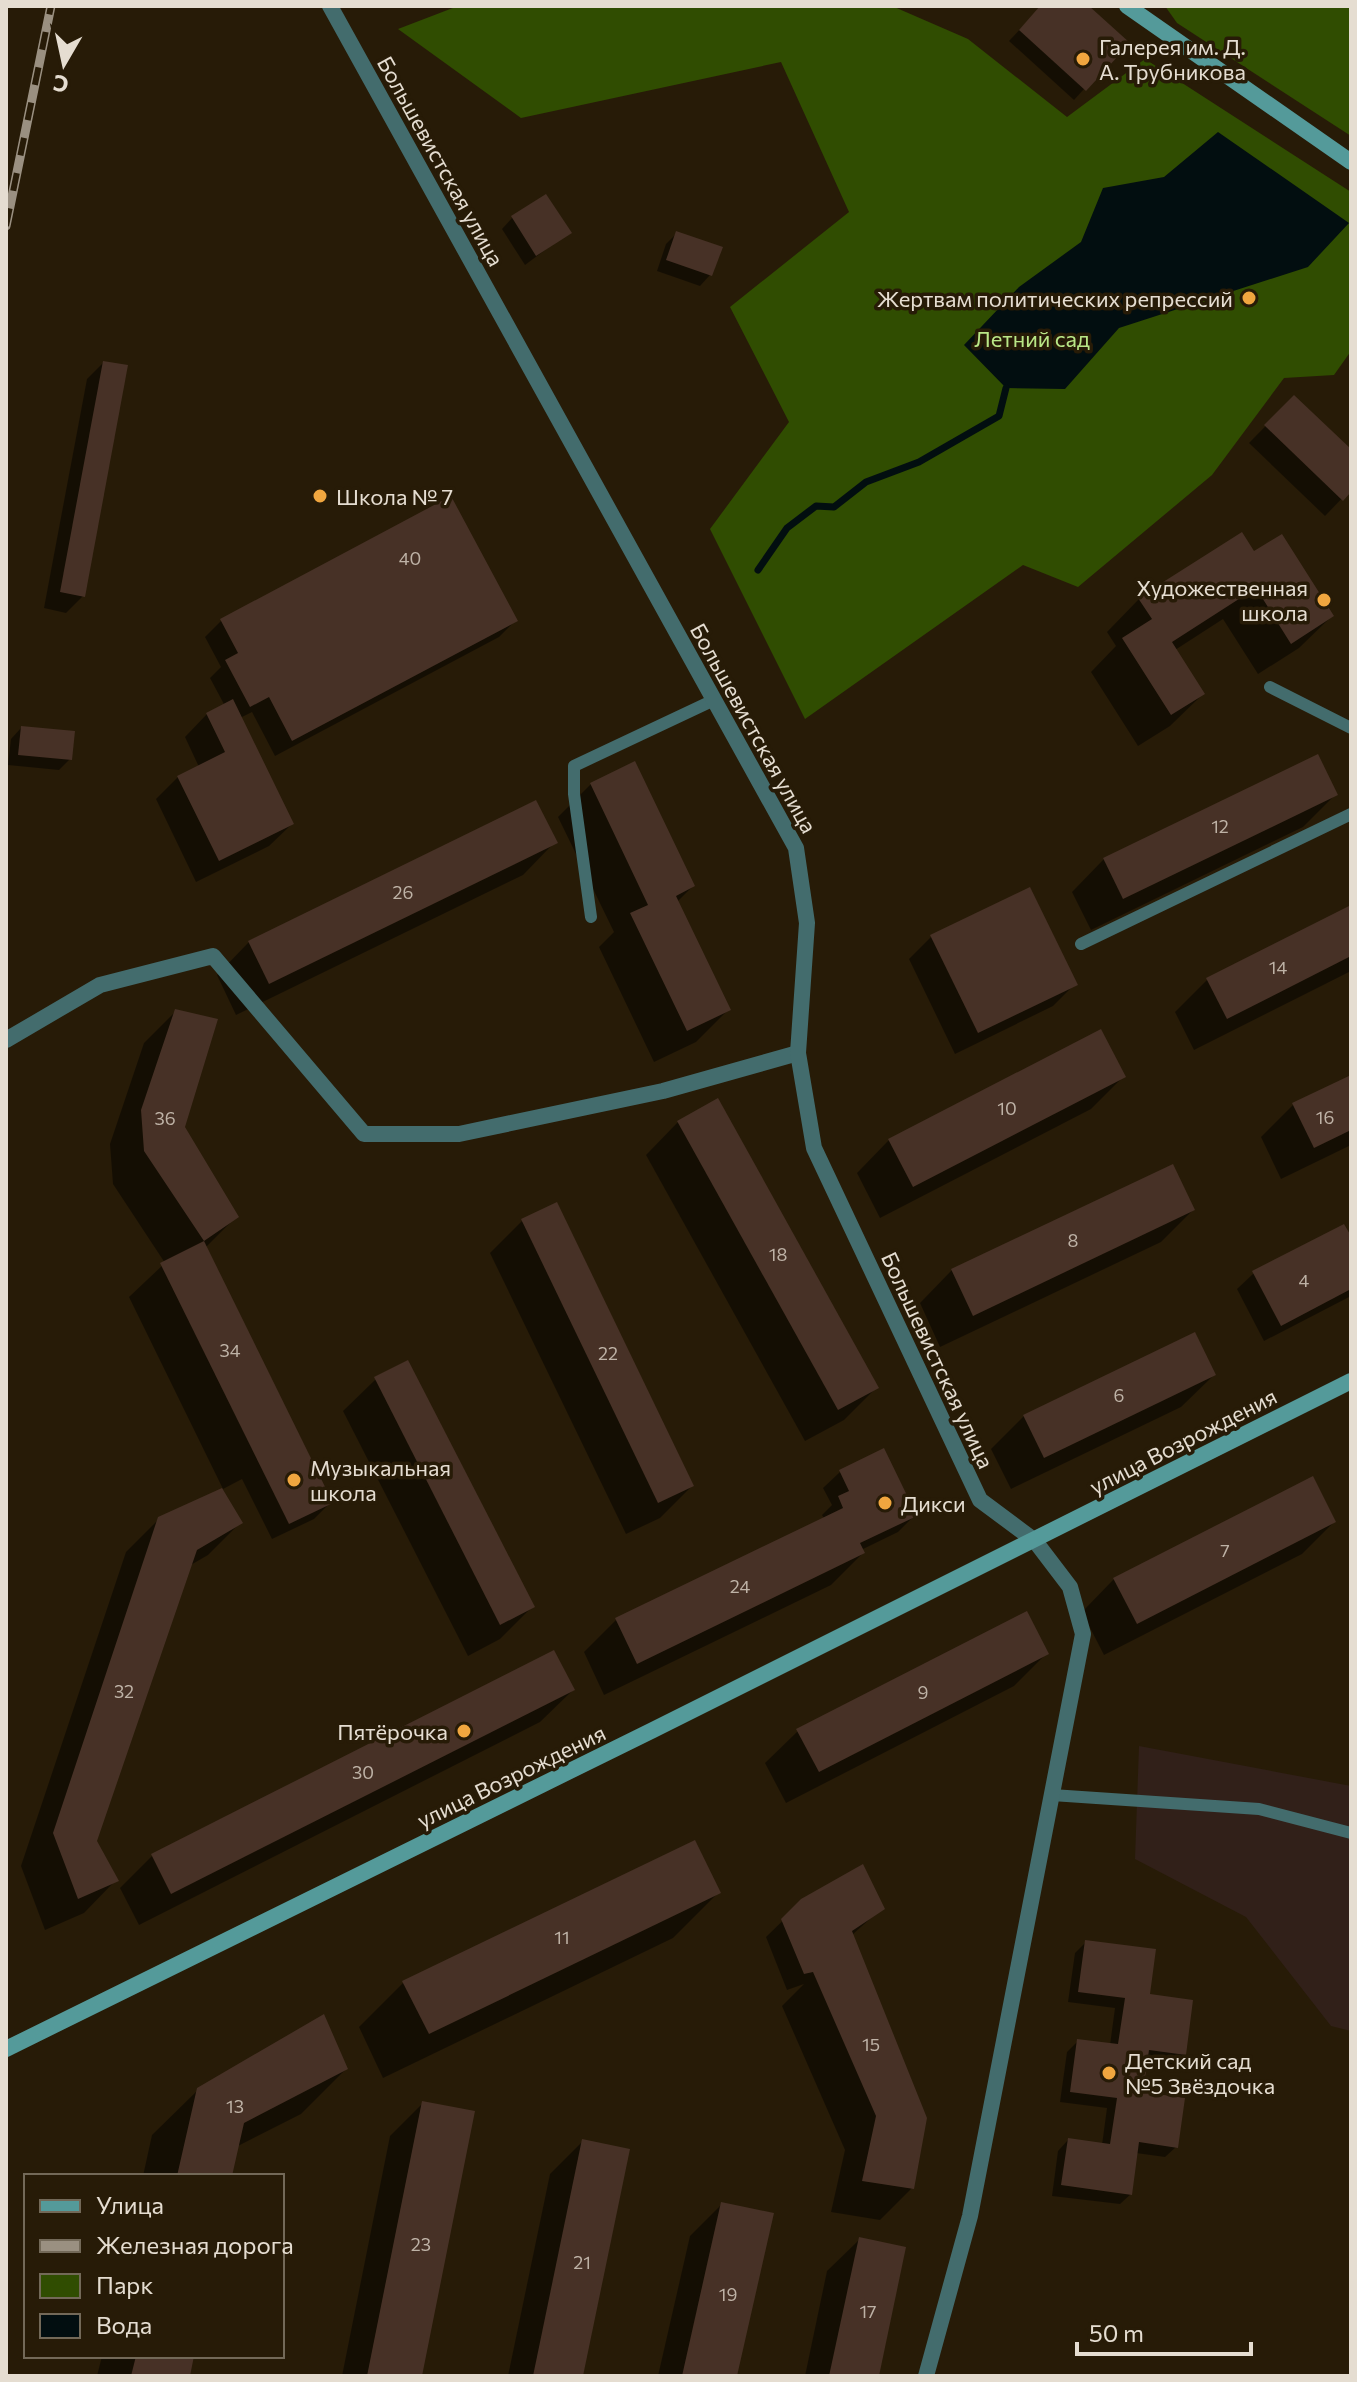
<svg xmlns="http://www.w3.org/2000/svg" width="1357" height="2382" viewBox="0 0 1357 2382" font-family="Commissioner,sans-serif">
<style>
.industrial{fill:#312019}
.green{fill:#304d01}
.water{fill:#020e10}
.shadow{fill:#0007}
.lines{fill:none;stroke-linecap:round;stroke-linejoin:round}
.stream{stroke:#020e10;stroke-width:7}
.building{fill:#473126}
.service{stroke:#436c6d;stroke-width:12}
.minor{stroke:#436c6d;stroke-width:16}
.tertiary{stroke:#436c6d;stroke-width:16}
.secondary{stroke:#549a9a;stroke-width:16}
.rail-casing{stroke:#9a9081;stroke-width:9}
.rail{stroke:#271b07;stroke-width:6;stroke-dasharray:18;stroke-linecap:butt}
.poi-dot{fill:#f0a63f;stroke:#271b07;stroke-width:3}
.labels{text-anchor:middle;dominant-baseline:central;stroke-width:7;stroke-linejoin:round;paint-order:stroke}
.number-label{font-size:18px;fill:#beb2a6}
.poi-label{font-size:22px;fill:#e5ddd1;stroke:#271b07;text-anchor:start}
.street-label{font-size:22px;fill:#e5ddd1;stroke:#271b07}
.park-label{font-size:22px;fill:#b9e787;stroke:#271b07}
</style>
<rect width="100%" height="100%" fill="#271b07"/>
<path class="industrial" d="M 1139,1746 L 1351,1786 L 1351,2031 L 1331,2026 L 1246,1917 L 1135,1859 Z"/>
<g class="green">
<path d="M 458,6 L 892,6 L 968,39 L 1067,117 L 1145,59 L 1351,192 L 1351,351 L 1334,375 L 1284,378 L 1212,475 L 1078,587 L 1023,565 L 805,719 L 710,529 L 789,422 L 730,307 L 849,212 L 781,62 L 521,118 L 398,29 Z"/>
<path d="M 1165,6 L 1351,6 L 1351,136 L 1177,23 Z"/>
</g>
<path class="water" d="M 1218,132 L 1349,223 L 1308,267 L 1119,328 L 1065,389 L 1006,388 L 964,345 L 1019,287 L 1081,242 L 1103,188 L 1164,177 Z"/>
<g class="shadow">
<path d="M 1042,6 L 1086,6 L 1084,89 L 1074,100 L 1009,41 Z"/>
<path d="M 512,218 L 569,232 L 525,265 L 502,229 Z"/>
<path d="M 677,233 L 710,275 L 700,286 L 657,271 L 666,244 Z"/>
<path d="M 103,363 L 83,596 L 66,613 L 44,608 L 87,379 Z"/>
<path d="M 1294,397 L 1351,452 L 1351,489 L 1325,516 L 1249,443 Z"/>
<path d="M 1254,554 L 1332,616 L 1299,648 L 1258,674 L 1223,619 L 1175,650 L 1203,694 L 1170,726 L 1138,746 L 1091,672 L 1116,646 L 1107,632 L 1139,599 Z"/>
<path d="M 221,621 L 515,621 L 499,637 L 275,756 L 252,712 L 240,718 L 292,824 L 269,846 L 196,882 L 156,799 L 178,777 L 199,767 L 185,737 L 207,714 L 225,706 L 210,678 L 221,667 L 205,637 Z"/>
<path d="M 21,728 L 70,759 L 59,770 L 8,765 L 11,739 Z"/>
<path d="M 591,784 L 693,886 L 677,902 L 728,1010 L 696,1042 L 654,1062 L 599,947 L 614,932 L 558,817 Z"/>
<path d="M 1335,795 L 1303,827 L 1091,930 L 1072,892 L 1104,859 Z"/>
<path d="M 555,842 L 523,875 L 236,1015 L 217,975 L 249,942 Z"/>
<path d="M 1351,907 L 1351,971 L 1194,1050 L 1175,1012 L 1207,980 Z"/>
<path d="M 931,937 L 1075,984 L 1053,1006 L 955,1054 L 909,959 Z"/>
<path d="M 176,1011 L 183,1127 L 236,1217 L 205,1248 L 330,1503 L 314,1519 L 272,1539 L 242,1479 L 223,1489 L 129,1297 L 165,1263 L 113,1184 L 110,1144 L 144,1043 Z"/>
<path d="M 1123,1077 L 1091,1109 L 880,1218 L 857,1173 L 889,1140 Z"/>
<path d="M 1351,1077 L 1351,1145 L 1281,1179 L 1261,1137 L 1293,1105 Z"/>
<path d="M 678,1122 L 876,1388 L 844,1420 L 805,1441 L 646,1155 Z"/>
<path d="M 1193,1210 L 1161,1242 L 940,1347 L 920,1303 L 952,1270 Z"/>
<path d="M 522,1221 L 692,1486 L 660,1518 L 626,1534 L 490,1253 Z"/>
<path d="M 1351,1241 L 1351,1296 L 1264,1341 L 1237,1289 L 1254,1273 Z"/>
<path d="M 1214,1375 L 1181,1407 L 1011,1489 L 991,1449 L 1024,1416 Z"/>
<path d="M 376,1379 L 532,1607 L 500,1639 L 468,1656 L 343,1411 Z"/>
<path d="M 840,1472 L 915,1515 L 898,1532 L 861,1550 L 863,1553 L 831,1585 L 604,1695 L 584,1652 L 616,1620 L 825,1520 L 822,1515 L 832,1505 L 823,1488 Z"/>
<path d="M 159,1519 L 240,1523 L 208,1555 L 189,1566 L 95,1842 L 116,1880 L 84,1913 L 45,1930 L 21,1866 L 126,1552 Z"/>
<path d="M 1334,1522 L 1302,1554 L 1104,1655 L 1082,1612 L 1114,1579 Z"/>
<path d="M 1046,1654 L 1014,1686 L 786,1803 L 765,1763 L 798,1731 Z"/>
<path d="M 573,1690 L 540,1722 L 139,1925 L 120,1888 L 152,1856 Z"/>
<path d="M 718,1893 L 673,1938 L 383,2078 L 359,2027 L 404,1982 Z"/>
<path d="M 803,1901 L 882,1908 L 852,1935 L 912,2188 L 880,2220 L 831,2212 L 845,2150 L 782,2006 L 804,1984 L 787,1990 L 766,1937 Z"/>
<path d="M 1086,1942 L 1148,1996 L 1184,2054 L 1173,2065 L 1145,2061 L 1141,2094 L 1176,2147 L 1165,2157 L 1136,2153 L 1131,2194 L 1120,2204 L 1052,2196 L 1058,2151 L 1068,2140 L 1102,2145 L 1107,2108 L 1060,2102 L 1067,2052 L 1078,2041 L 1110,2045 L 1115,2008 L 1068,2002 L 1075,1953 Z"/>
<path d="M 346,2069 L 301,2114 L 236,2147 L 230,2176 L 143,2176 L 152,2135 L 198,2090 Z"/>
<path d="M 423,2103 L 420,2376 L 342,2376 L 390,2136 Z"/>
<path d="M 583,2141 L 581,2376 L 508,2376 L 550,2174 Z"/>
<path d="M 722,2204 L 735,2376 L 658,2376 L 690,2236 Z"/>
<path d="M 860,2239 L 877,2376 L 805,2376 L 827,2271 Z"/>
<path d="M 102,2356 L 192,2356 L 188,2376 L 97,2376 Z"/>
</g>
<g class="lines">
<path class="stream" d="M 758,570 L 787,528 L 816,506 L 834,507 L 866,482 L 919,462 L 999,416 L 1006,388"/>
</g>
<g class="building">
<path d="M 1040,6 L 1089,6 L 1130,43 L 1086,91 L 1019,30 Z"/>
<path d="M 546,194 L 572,233 L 536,256 L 511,216 Z"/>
<path d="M 676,231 L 723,247 L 712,276 L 666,260 Z"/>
<path d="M 103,361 L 128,365 L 85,597 L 60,592 Z"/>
<path d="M 1294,395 L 1351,449 L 1351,492 L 1343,501 L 1264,425 Z"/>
<path d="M 451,496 L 518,621 L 292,741 L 269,697 L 250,707 L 225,660 L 238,653 L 220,619 Z"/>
<path d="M 1242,532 L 1254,551 L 1282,534 L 1334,616 L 1291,644 L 1256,588 L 1172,642 L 1205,694 L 1171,715 L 1122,638 L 1152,619 L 1138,598 Z"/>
<path d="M 233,699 L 294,824 L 219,861 L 177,776 L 225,752 L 206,713 Z"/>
<path d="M 21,726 L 75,731 L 72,760 L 18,755 Z"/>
<path d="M 1318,754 L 1338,795 L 1123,899 L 1103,858 Z"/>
<path d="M 635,761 L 695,886 L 676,896 L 731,1010 L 687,1031 L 630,913 L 648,905 L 590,783 Z"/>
<path d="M 536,800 L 558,843 L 269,984 L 248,941 Z"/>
<path d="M 1030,887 L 1078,985 L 978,1033 L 930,935 Z"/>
<path d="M 1351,905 L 1351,956 L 1227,1019 L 1206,978 Z"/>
<path d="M 175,1009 L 218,1019 L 185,1127 L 239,1217 L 204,1241 L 144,1151 L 141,1110 Z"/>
<path d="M 1101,1029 L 1126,1077 L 913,1187 L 888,1139 Z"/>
<path d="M 1351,1075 L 1351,1130 L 1314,1148 L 1292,1103 Z"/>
<path d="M 718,1098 L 879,1388 L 838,1410 L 677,1121 Z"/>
<path d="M 1173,1164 L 1195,1210 L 973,1316 L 951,1269 Z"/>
<path d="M 557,1202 L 694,1486 L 658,1503 L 521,1219 Z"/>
<path d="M 1344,1224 L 1351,1236 L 1351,1289 L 1281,1326 L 1252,1271 Z"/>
<path d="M 204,1241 L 333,1503 L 289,1524 L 160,1263 Z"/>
<path d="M 1195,1332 L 1216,1375 L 1044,1458 L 1023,1415 Z"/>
<path d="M 408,1360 L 535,1607 L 500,1625 L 374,1377 Z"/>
<path d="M 884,1448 L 917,1516 L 860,1543 L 865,1553 L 637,1664 L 615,1618 L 843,1508 L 838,1496 L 849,1491 L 839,1470 Z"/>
<path d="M 1313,1476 L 1336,1522 L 1137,1624 L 1113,1578 Z"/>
<path d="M 222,1488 L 243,1523 L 197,1550 L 97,1841 L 119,1881 L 78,1899 L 53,1833 L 158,1517 Z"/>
<path d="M 1027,1611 L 1049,1654 L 819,1772 L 796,1729 Z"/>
<path d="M 554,1650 L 575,1690 L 171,1894 L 151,1854 Z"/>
<path d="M 695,1840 L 721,1893 L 429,2034 L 402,1981 Z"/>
<path d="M 863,1864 L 885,1909 L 852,1931 L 927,2118 L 914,2189 L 862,2181 L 876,2116 L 813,1972 L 804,1974 L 781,1919 L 801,1899 Z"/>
<path d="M 1085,1940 L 1156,1949 L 1150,1994 L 1193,2000 L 1186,2055 L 1149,2050 L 1143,2092 L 1185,2098 L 1178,2148 L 1139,2142 L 1132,2195 L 1061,2185 L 1068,2138 L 1110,2144 L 1117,2098 L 1070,2092 L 1077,2039 L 1118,2044 L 1125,1998 L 1078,1992 Z"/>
<path d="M 324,2014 L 348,2069 L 244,2123 L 232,2176 L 177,2176 L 197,2088 Z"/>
<path d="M 422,2101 L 475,2111 L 422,2376 L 367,2376 Z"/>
<path d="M 582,2139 L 630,2149 L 583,2376 L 533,2376 Z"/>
<path d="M 721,2202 L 774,2213 L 737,2376 L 682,2376 Z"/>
<path d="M 859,2237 L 906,2247 L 879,2376 L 829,2376 Z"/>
<path d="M 136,2356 L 194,2356 L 190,2376 L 131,2376 Z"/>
</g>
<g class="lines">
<g class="service">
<path d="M 1270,687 L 1351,728"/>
<path d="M 591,917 L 574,794 L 574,766 L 714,700"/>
<path d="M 1081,944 L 1351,814"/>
<path d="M 1052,1795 L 1259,1809 L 1351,1833"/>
</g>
<path class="minor" d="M 6,1040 L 100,985 L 213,956 L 364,1134 L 459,1134 L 663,1091 L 798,1053"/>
<path class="tertiary" d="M 330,6 L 796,848 L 807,923 L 798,1053 L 814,1148 L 980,1500 L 1035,1541 L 1070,1587 L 1083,1634 L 970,2216 L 926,2376"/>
<g class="secondary">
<path d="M 1127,6 L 1351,162"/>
<path d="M 6,2049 L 653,1730 L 1351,1381"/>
</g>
<defs>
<path id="rail" d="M 6,226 L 51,6"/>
</defs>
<use href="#rail" class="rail-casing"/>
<use href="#rail" class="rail"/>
</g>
<g class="poi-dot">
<circle cx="1083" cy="59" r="8"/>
<circle cx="1249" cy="298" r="8"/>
<circle cx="320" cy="496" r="8"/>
<circle cx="1324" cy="600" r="8"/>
<circle cx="294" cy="1480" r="8"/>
<circle cx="885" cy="1503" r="8"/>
<circle cx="464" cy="1731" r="8"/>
<circle cx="1109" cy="2073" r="8"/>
</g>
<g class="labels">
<g class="number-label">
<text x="410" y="558">40</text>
<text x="1220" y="826">12</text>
<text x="403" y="892">26</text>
<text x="1278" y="967">14</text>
<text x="1007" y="1108">10</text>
<text x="1325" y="1117">16</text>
<text x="165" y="1118">36</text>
<text x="1073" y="1240">8</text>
<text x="778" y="1254">18</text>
<text x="1304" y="1280">4</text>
<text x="230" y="1350">34</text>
<text x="608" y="1353">22</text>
<text x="1119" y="1395">6</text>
<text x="1225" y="1550">7</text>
<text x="740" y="1586">24</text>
<text x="124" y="1691">32</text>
<text x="923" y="1692">9</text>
<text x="363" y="1772">30</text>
<text x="562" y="1937">11</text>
<text x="871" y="2044">15</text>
<text x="235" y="2106">13</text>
<text x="421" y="2244">23</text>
<text x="582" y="2262">21</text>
<text x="728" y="2294">19</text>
<text x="868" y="2311">17</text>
</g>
<g class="poi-label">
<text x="1099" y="46">Галерея им. Д.<tspan x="1099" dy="25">А. Трубникова</tspan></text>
<text x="1233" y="298" text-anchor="end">Жертвам политических репрессий</text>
<text x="336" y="496">Школа № 7</text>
<text x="1308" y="587" text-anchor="end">Художественная<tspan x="1308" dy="25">школа</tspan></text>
<text x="310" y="1467">Музыкальная<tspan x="310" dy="25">школа</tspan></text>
<text x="901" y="1503">Дикси</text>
<text x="448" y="1731" text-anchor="end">Пятёрочка</text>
<text x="1125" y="2060">Детский сад<tspan x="1125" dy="25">№5 Звёздочка</tspan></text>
</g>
<g class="street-label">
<text transform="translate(441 161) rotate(61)">Большевистская улица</text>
<text transform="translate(754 728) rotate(61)">Большевистская улица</text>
<text transform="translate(938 1360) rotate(65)">Большевистская улица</text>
<text transform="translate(1183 1441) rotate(-27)">улица Возрождения</text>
<text transform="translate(511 1776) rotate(-26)">улица Возрождения</text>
</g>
<g class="park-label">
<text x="1032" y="338">Летний сад</text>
</g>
</g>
<rect width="1357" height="2382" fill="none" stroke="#e5ddd1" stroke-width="16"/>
<rect x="24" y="2174" width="260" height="184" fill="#271b07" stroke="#736958" stroke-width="2"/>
<rect x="40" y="2200" width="40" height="12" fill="#549a9a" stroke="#736958" stroke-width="2"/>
<text x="96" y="2214" font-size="24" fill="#e5ddd1">Улица</text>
<rect x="40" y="2240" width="40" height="12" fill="#9a9081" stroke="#736958" stroke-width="2"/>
<text x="96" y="2254" font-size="24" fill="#e5ddd1">Железная дорога</text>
<rect x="40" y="2274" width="40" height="24" fill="#304d01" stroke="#736958" stroke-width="2"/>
<text x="96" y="2294" font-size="24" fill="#e5ddd1">Парк</text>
<rect x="40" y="2314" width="40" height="24" fill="#020e10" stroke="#736958" stroke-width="2"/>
<text x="96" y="2334" font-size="24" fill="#e5ddd1">Вода</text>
<g transform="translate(64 64) rotate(189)" stroke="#271b07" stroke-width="6" paint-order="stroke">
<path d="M0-6L14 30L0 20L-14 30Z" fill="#e5ddd1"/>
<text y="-12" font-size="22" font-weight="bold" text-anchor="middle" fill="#e5ddd1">С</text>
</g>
<path d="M1077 2342v12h174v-12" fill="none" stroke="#e5ddd1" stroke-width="4"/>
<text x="1089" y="2342" font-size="24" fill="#e5ddd1" stroke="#271b07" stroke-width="6" paint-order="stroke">50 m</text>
</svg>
